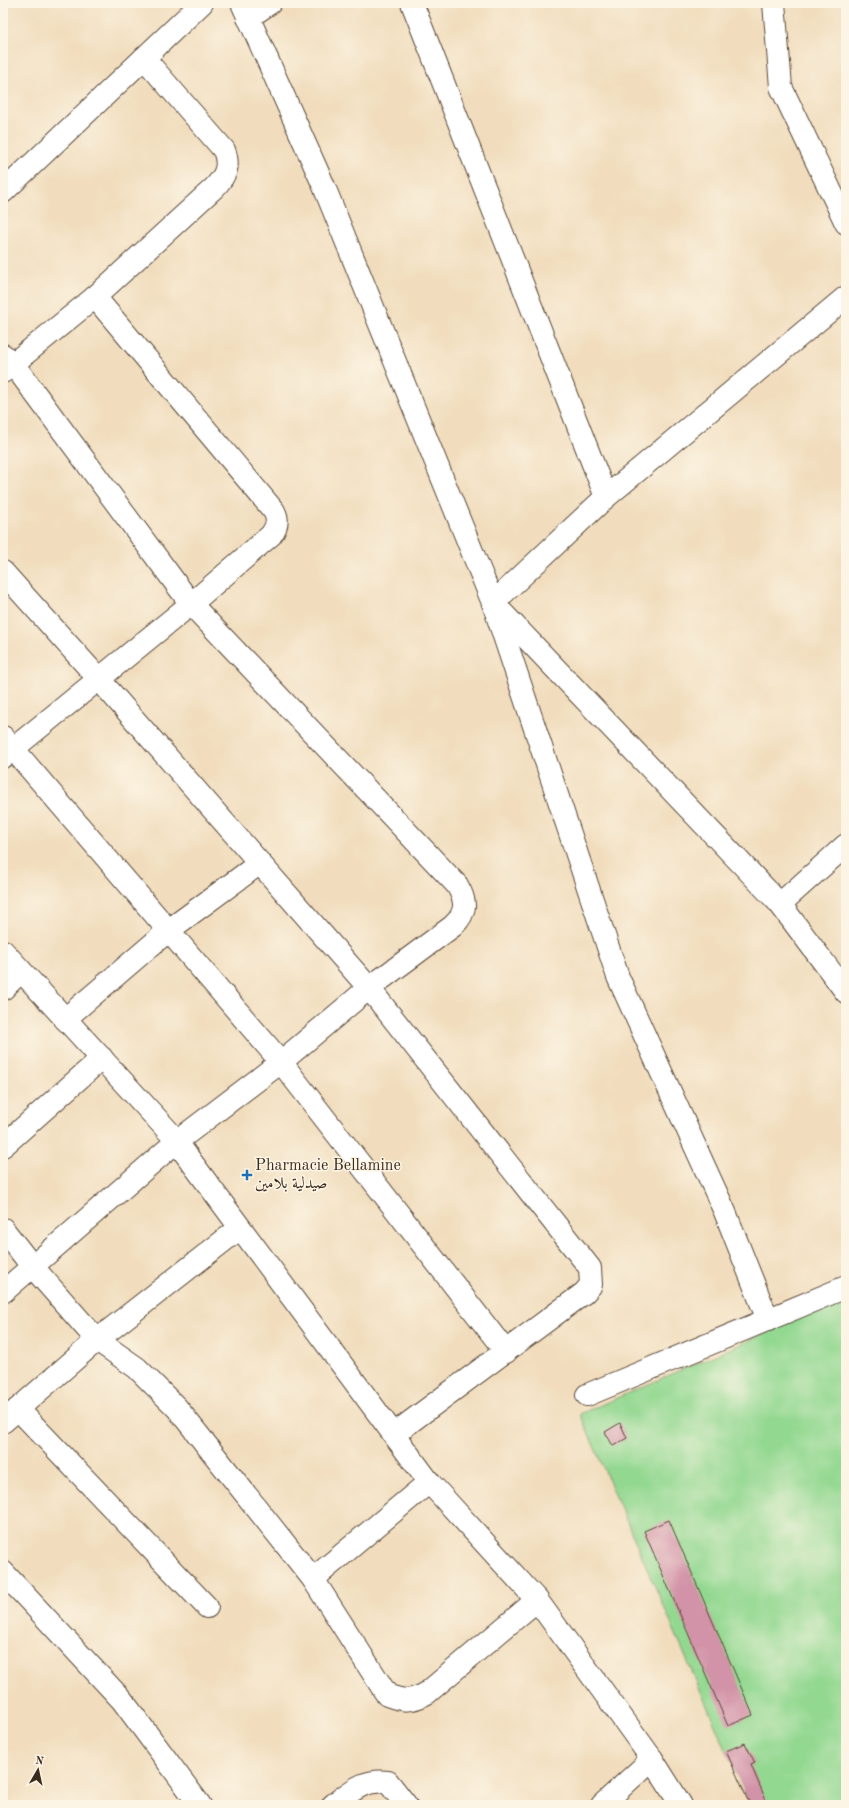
<svg xmlns="http://www.w3.org/2000/svg" width="849" height="1808" viewBox="0 0 849 1808" font-family="'Old Standard TT',Amiri,serif">
<style>
.green{fill:#93d891;stroke:#678158}
.building{fill:#d292a7}
.lines{fill:none;stroke-linecap:round;stroke-linejoin:round}
.minor-casing{stroke:#564536;stroke-width:24}
.minor{stroke:#fff;stroke-width:22}
.poi-dot{fill:#1f6fb2;stroke:#fcf5e5;stroke-width:1.5}
.labels{text-anchor:middle;dominant-baseline:central;stroke-width:3;stroke-linejoin:round;paint-order:stroke}
.poi-label{font-size:16px;fill:#3b2a1e;stroke:#fcf5e5;text-anchor:start}
</style>
<rect width="100%" height="100%" fill="#fcf5e5"/>
<filter id="ink" filterUnits="userSpaceOnUse"><feTurbulence type="fractalNoise" baseFrequency=".025" numOctaves="2"/><feDisplacementMap in="SourceGraphic" scale="8" xChannelSelector="R" yChannelSelector="G"/><feConvolveMatrix kernelMatrix="1 2 1 2 8 2 1 2 1" color-interpolation-filters="sRGB"/></filter>
<filter id="wash" filterUnits="userSpaceOnUse"><feTurbulence type="fractalNoise" baseFrequency=".012" numOctaves="4" result="noise"/><feDisplacementMap in="SourceGraphic" scale="16" xChannelSelector="R" yChannelSelector="G"/><feGaussianBlur stdDeviation="0.9" result="paint"/><feColorMatrix in="noise" values="0 0 0 0 0 0 0 0 0 0 0 0 0 0 0 0 0 1.4 0 .05"/><feComposite in="paint" operator="in"/></filter>
<g filter="url(#wash)">
<rect width="100%" height="100%" fill="#f1ddbd"/>
<path class="green" d="M 846,1298 L 846,1805 L 750,1805 L 580,1414 Z"/>
<g id="blocks">
<g class="building">
<path d="M 620,1423 L 627,1438 L 613,1446 L 605,1432 Z"/>
<path d="M 669,1520 L 753,1715 L 728,1726 L 644,1531 Z"/>
<path d="M 745,1743 L 755,1763 L 751,1765 L 768,1805 L 750,1805 L 726,1751 Z"/>
</g>
</g>
</g>
<g filter="url(#ink)">
<use href="#blocks" fill-opacity="0" stroke="#564536" stroke-width="1"/>
<g class="lines">
<defs>
<g id="minor">
<path d="M 242,3 L 323,184 L 493,603 L 618,977 L 725,1212 L 768,1320"/>
<path d="M 412,3 L 606,497"/>
<path d="M 774,3 L 781,87 L 846,223"/>
<path d="M 248,18 L 270,3"/>
<path d="M 3,192 L 202,3"/>
<path d="M 846,297 L 606,497 L 493,603 L 780,904 L 846,992"/>
<path d="M 3,355 L 14,365 L 191,604 L 457,885 C 467,902 467,912 453,926 L 369,988 L 281,1062 L 176,1142 L 3,1292"/>
<path d="M 3,372 L 95,297 L 215,187 C 226,175 230,166 224,150 L 144,58"/>
<path d="M 3,572 L 98,678 L 369,988 L 590,1268 L 591,1285 L 584,1293 L 394,1434"/>
<path d="M 3,737 L 281,1062 L 506,1352"/>
<path d="M 3,757 L 191,604 L 271,535 C 277,527 279,520 274,511 L 95,297"/>
<path d="M 780,904 L 846,845"/>
<path d="M 3,951 L 170,1133 L 429,1482 L 537,1600 L 652,1759 L 681,1805"/>
<path d="M 3,989 L 21,971"/>
<path d="M 65,1019 L 169,930 L 260,863"/>
<path d="M 3,1146 L 102,1058"/>
<path d="M 3,1229 L 32,1266 L 97,1340 L 137,1368 L 177,1408 L 313,1579 L 387,1695 C 403,1701 411,1702 427,1693 L 537,1600"/>
<path d="M 587,1395 L 846,1287"/>
<path d="M 18,1409 L 207,1607"/>
<path d="M 3,1422 L 97,1340 L 240,1228"/>
<path d="M 3,1572 L 122,1700 L 200,1805"/>
<path d="M 313,1579 L 429,1482"/>
<path d="M 333,1805 C 352,1791 363,1779 388,1782 L 406,1805"/>
<path d="M 602,1805 L 652,1759"/>
</g>
</defs>
<use href="#minor" class="minor-casing"/>
<use href="#minor" class="minor"/>
</g>
</g>
<path class="poi-dot" d="M245 1169h4v4h4v4h-4v4h-4v-4h-4v-4h4z"/>
<g class="labels">
<g class="poi-label">
<text x="255" y="1166">Pharmacie Bellamine<tspan x="255" dy="18">صيدلية بلامين</tspan></text>
</g>
</g>
<rect width="849" height="1808" fill="none" stroke="#fcf5e5" stroke-width="16"/>
<g transform="translate(38 1770) rotate(9)" stroke="#fcf5e5" stroke-width="3" paint-order="stroke">
<path d="M0-3L7 15L0 10L-7 15Z" fill="#3b2a1e"/>
<text y="-6" font-size="11" font-weight="bold" text-anchor="middle" fill="#3b2a1e">N</text>
</g>
</svg>
